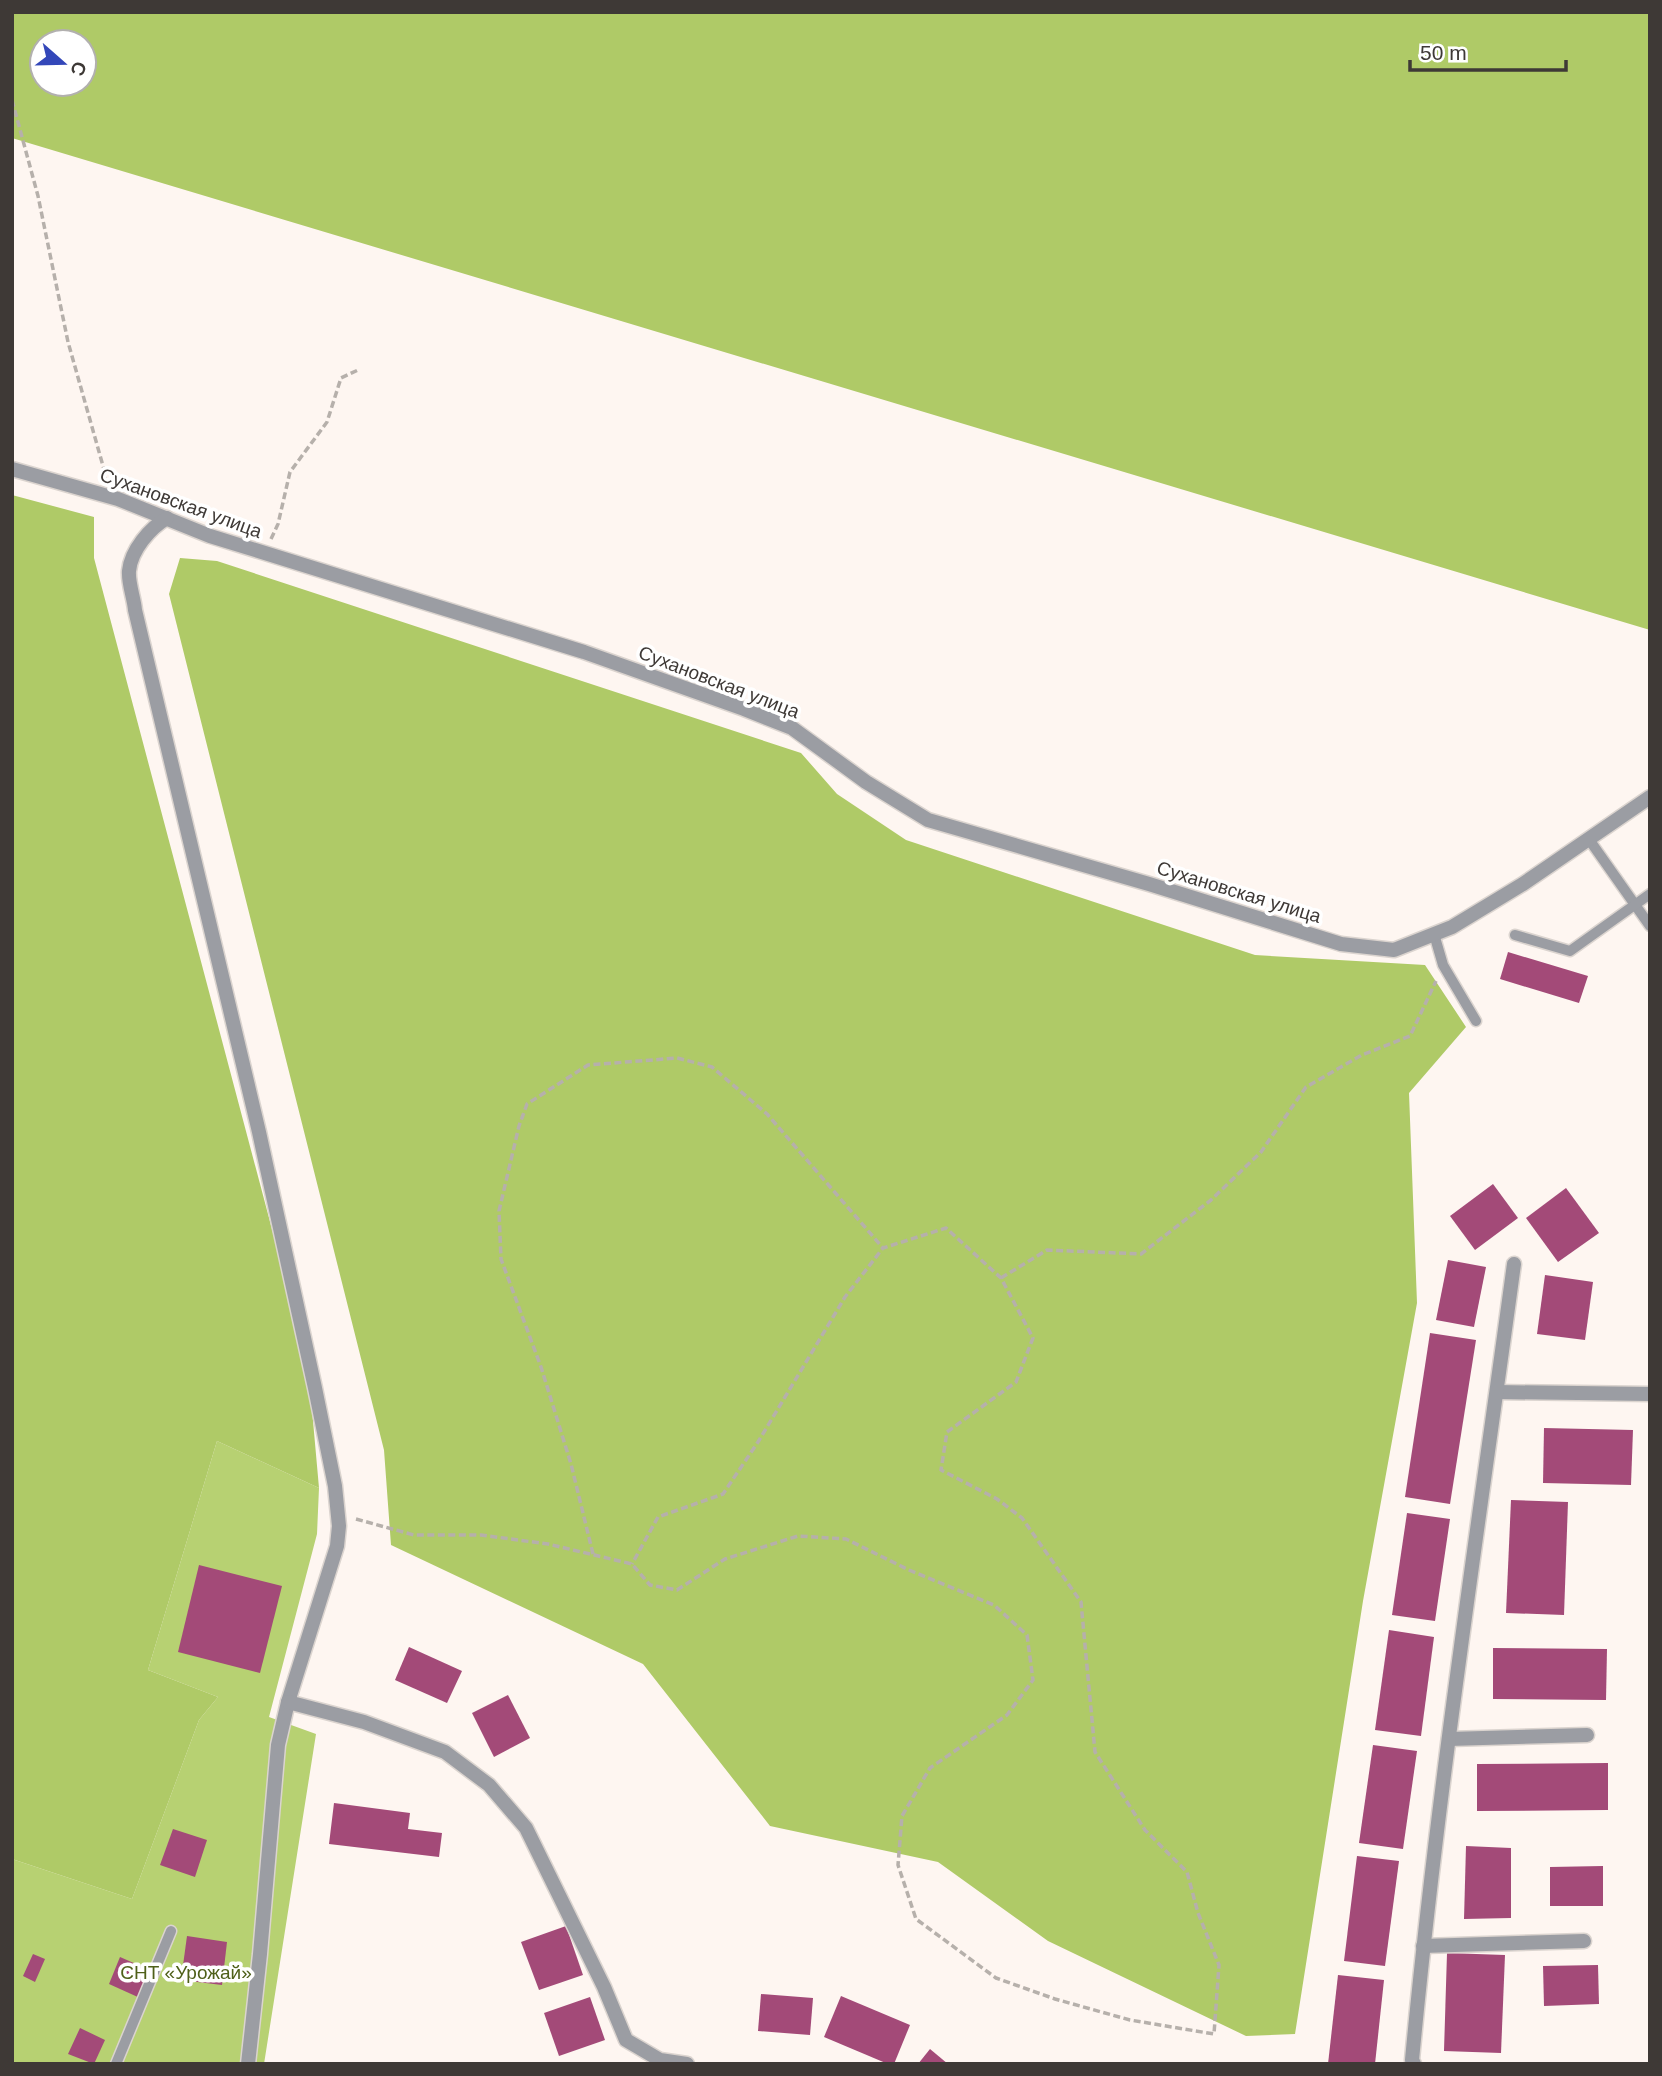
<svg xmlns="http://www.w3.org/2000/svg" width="1662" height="2076" viewBox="0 0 1662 2076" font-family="Arial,sans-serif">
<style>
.green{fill:#b7d172}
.forest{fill:#afca67;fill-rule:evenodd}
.building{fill:#a34a78}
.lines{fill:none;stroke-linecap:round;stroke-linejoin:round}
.service-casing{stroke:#dbd4cf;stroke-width:13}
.minor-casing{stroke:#dbd4cf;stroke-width:17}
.path{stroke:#b6b0ab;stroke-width:3.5;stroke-dasharray:7 3.5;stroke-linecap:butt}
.service{stroke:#9b9da3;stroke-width:10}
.minor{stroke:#9b9da3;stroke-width:14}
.labels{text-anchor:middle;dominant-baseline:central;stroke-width:7;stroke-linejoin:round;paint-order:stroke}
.street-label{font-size:19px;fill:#3e3936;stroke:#fff}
.park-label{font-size:19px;fill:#4f601a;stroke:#fff}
</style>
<rect width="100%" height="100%" fill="#fef6f1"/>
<path class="green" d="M 217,1441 L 319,1488 L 317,1534 L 269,1717 L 316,1734 L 264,2064 L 12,2064 L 12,1859 L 132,1899 L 199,1720 L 218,1697 L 148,1670 Z"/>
<g class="forest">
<path d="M 12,12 L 1650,12 L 1650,630 L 12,138 ZM 42,42 L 84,42 L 84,84 L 42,84 Z"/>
<path d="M 12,495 L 94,517 L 94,558 L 308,1365 L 319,1488 L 217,1441 L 148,1670 L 218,1697 L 199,1720 L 132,1899 L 12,1859 Z"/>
<path d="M 180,558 L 217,561 L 801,753 L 837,794 L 906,840 L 1255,955 L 1425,965 L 1466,1027 L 1409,1093 L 1417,1303 L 1363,1601 L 1295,2034 L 1246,2036 L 1048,1941 L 938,1862 L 770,1826 L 643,1664 L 391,1545 L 384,1450 L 169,594 Z"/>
</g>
<g class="building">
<path d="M 1508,952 L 1588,976 L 1579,1003 L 1500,979 Z"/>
<path d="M 1493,1184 L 1518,1218 L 1475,1250 L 1450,1216 Z"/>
<path d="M 1566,1188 L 1599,1233 L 1558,1262 L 1526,1218 Z"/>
<path d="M 1448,1260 L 1486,1267 L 1474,1327 L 1436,1320 Z"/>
<path d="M 1545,1275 L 1593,1282 L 1585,1340 L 1537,1334 Z"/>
<path d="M 1430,1333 L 1476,1340 L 1450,1504 L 1405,1497 Z"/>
<path d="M 1544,1428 L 1633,1430 L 1631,1485 L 1543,1483 Z"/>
<path d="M 1511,1500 L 1568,1502 L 1564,1615 L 1506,1613 Z"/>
<path d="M 1407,1513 L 1450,1519 L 1435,1621 L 1392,1615 Z"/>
<path d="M 199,1565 L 282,1586 L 260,1673 L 178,1652 Z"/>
<path d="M 1389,1630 L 1434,1637 L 1421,1736 L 1375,1730 Z"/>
<path d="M 409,1647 L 462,1671 L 447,1703 L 395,1680 Z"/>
<path d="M 1493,1648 L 1607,1649 L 1606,1700 L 1493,1699 Z"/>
<path d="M 508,1695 L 530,1738 L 494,1757 L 472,1713 Z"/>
<path d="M 1373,1745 L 1417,1751 L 1403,1849 L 1359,1843 Z"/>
<path d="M 1608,1763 L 1608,1810 L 1477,1811 L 1477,1764 Z"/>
<path d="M 334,1803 L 410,1813 L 408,1829 L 442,1833 L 439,1857 L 329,1844 Z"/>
<path d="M 173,1829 L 207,1840 L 195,1877 L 160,1865 Z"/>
<path d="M 1466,1846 L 1511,1848 L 1511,1918 L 1464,1919 Z"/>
<path d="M 1357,1856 L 1399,1861 L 1385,1966 L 1344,1961 Z"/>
<path d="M 1603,1866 L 1603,1906 L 1550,1906 L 1550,1867 Z"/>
<path d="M 566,1926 L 583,1975 L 539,1990 L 521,1942 Z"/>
<path d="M 187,1936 L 227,1942 L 222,1985 L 181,1980 Z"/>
<path d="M 1447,1953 L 1505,1955 L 1501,2053 L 1444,2051 Z"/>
<path d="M 33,1954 L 45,1959 L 35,1982 L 23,1976 Z"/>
<path d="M 120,1957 L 152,1971 L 140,1998 L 109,1984 Z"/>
<path d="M 1598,1965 L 1599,2004 L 1544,2006 L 1543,1966 Z"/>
<path d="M 1338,1975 L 1384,1980 L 1375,2064 L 1328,2064 Z"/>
<path d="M 761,1994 L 813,1998 L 810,2035 L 758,2031 Z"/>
<path d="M 841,1996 L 910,2025 L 894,2064 L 888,2064 L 824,2037 Z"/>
<path d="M 590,1997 L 605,2040 L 559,2056 L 544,2013 Z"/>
<path d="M 80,2028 L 105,2040 L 94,2064 L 68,2054 Z"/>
<path d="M 930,2049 L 948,2064 L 918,2064 Z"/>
</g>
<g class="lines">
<defs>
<g id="service">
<path d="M 1588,838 L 1650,926"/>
<path d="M 1434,934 L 1443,965 L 1476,1021"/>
<path d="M 1515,935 L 1570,951 L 1650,894"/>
<path d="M 116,2064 L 171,1931"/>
</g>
<g id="minor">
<path d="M 12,469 L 118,499 L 210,536 L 584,652 L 744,709 L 792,728 L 866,782 L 928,820 L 1149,884 L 1341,944 L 1394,950 L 1452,927 L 1523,884 L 1650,797"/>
<path d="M 167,518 C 150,528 131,550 129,571 C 128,583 134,598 135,610 L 259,1132 L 315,1388 L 335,1486 L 339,1526 L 337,1546 L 288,1702 L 278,1745 L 260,1954 L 248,2064"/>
<path d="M 1497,1392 L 1650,1394"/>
<path d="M 288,1702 L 364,1722 L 445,1752 L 489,1785 L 526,1828 L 604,1987 L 626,2040 L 660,2060 L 687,2064"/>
<path d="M 1449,1739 L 1587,1735"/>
<path d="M 1423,1946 L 1584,1941"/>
<path d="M 1414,2064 L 1412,2060 C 1437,1794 1478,1529 1514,1264"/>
</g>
</defs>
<use href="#service" class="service-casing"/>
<use href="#minor" class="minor-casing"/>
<g class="path">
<path d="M 12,100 L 38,196 L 68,342 L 105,473 L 105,478"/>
<path d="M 271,539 L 278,524 L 290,472 L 327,422 L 341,378 L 358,370"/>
<path d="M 1001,1278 L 1047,1250 L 1141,1254 L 1211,1200 L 1261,1152 L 1306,1087 L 1362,1055 L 1410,1036 L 1436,981"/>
<path d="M 356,1519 L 414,1535 L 481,1535 L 548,1544 L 632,1564 L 650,1585 L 677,1590 L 725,1559 L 798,1536 L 846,1539 L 909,1570 L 994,1605 L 1027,1635 L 1033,1680 L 1007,1715 L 930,1768 L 902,1816 L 898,1865 L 916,1919 L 996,1978 L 1055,1999 L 1130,2020 L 1214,2034 L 1219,1965 L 1198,1913 L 1187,1872 L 1145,1830 L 1095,1752 L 1081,1602 L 1022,1518 L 997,1499 L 941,1470 L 947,1432 L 1016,1382 L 1033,1338 L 1001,1278 L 946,1228 L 883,1248 L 845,1297 L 758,1442 L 723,1494 L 658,1517 L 632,1564"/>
<path d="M 593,1554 L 571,1464 L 541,1367 L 501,1259 L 499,1211 L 519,1126 L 527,1104 L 588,1065 L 677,1058 L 712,1067 L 767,1114 L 883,1248"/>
</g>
<use href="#service" class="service"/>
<use href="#minor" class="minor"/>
</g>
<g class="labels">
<g class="street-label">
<text transform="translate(181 503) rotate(20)">Сухановская улица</text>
<text transform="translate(719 682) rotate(21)">Сухановская улица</text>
<text transform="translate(1239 892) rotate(17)">Сухановская улица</text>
</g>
<g class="park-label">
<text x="186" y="1972">СНТ «Урожай»</text>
</g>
</g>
<rect width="1662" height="2076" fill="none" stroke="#3e3936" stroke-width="28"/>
<g transform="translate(63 63) rotate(110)"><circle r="33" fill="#ffffff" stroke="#b2b0af" stroke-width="2"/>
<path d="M0-5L12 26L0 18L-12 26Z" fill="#3347b9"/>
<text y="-10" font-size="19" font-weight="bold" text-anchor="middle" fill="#3e3936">С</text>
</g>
<path d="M1410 60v10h156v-10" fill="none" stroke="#3e3936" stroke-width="3.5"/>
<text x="1420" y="60" font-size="21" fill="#3e3936" stroke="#ffffff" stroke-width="5" paint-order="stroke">50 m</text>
</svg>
